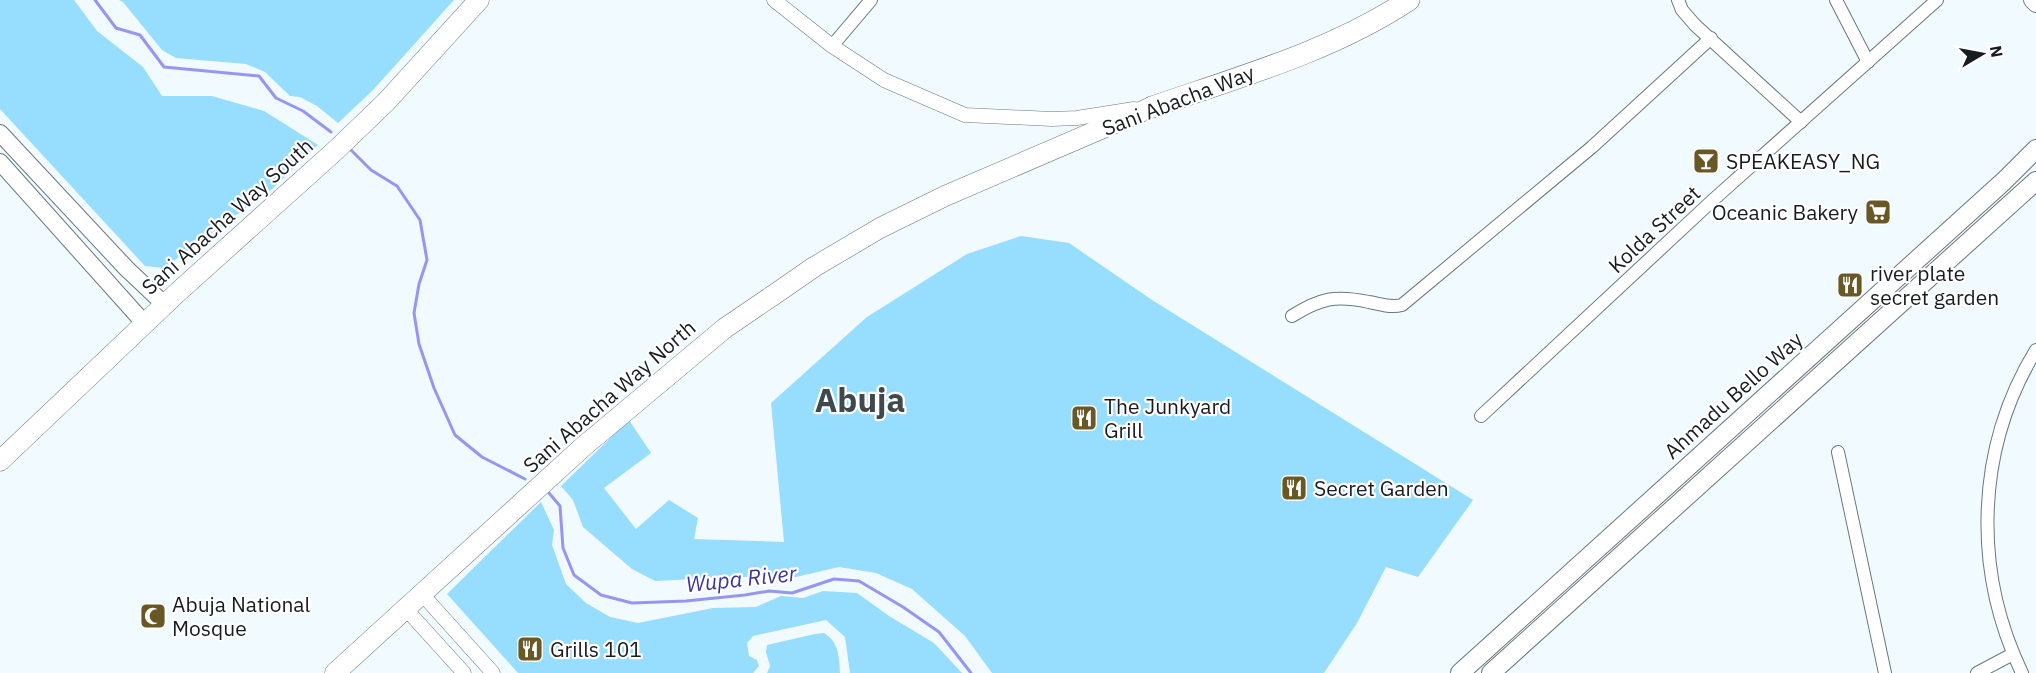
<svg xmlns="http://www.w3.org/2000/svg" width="2036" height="673" viewBox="0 0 2036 673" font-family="'IBM Plex Sans',sans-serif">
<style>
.green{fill:#96ddfe}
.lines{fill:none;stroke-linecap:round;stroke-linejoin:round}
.stream{stroke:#9696f0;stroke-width:3}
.minor-casing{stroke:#6d777b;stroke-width:14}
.tertiary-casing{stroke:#6d777b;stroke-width:15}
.secondary-casing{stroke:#6d777b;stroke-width:18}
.primary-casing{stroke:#6d777b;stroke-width:20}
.trunk-casing{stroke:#6d777b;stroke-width:21}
.motorway-casing{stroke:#6d777b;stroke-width:22}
.minor{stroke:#fff;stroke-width:12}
.tertiary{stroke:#fff;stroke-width:14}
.secondary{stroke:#fff;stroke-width:16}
.primary{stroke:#fff;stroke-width:18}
.trunk{stroke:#fff;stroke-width:20}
.motorway{stroke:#fff;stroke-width:21}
.labels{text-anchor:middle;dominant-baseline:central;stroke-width:4.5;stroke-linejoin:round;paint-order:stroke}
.street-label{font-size:21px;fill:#181c1e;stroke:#fff}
.poi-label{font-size:21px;fill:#181c1e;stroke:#fff;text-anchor:start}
.water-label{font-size:22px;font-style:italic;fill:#403298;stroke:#fff}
.town-label{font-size:33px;font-weight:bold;fill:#3f484c;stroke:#fff}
</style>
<rect width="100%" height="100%" fill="#f1fafe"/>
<g class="green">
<path d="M 0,0 L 74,0 L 97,31 L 143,67 L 162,96 L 212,96 L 264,111 L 318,145 L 272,189 L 164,268 L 145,266 L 0,109 Z"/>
<path d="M 119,0 L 454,0 L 373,90 L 338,123 L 317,106 L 300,97 L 290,96 L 265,72 L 246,64 L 176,58 L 162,50 L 123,2 Z"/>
<path d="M 1021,236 L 1069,243 L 1152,300 L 1473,500 L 1418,577 L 1386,567 L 1357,623 L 1324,673 L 992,673 L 965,636 L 912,589 L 876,573 L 839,567 L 796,577 L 734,577 L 655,581 L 632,569 L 583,527 L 573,500 L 561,486 L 629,420 L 651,453 L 604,488 L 636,529 L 669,500 L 698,518 L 694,539 L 784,542 L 771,403 L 867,317 L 967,254 Z"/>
<path d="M 541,502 L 554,530 L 552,545 L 566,584 L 586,603 L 610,617 L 638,623 L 713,608 L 756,607 L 781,596 L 803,598 L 823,591 L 857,593 L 889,616 L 934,643 L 962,673 L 850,673 L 845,637 L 826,620 L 753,636 L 747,643 L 749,656 L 757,660 L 759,666 L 753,673 L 518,673 L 447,594 Z"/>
<path d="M 824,633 C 839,642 839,657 840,673 L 767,673 L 770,666 L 766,652 L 767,645 L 815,634 Z"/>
</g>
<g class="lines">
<g class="stream">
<path d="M 95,0 L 116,28 L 140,35 L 164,67 L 259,76 L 276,98 L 303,111 L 331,132"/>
<path d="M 351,150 L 371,170 L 397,186 L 420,220 L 427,260 L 419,284 L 414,313 L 419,344 L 434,388 L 455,435 L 482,457 L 525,479"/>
<path d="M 549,493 L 560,506 L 563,548 L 574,575 L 601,595 L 632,603 L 686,601 L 745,595 L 769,591 L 792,593 L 834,579 L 859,581 L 903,607 L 939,632 L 971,673"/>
</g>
<defs>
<g id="minor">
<path d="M 1678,0 L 1682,10 L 1695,25 L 1801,122"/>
<path d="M 1836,0 L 1868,62"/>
<path d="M 832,46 L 871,0"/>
<path d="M 1292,316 C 1321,298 1335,295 1369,302 C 1381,304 1390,308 1402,305 L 1592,147 L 1711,38"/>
<path d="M 1481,416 L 1713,200 L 1937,0"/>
<path d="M 1838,452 L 1885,673"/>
<path d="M 1977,673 L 2013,654"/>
<path d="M 2022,673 C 1972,569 1976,448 2036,350"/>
</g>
<g id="tertiary">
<path d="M 774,0 L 832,46 L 884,80 L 965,115 L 1052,119 L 1077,118 L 1134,109"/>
<path d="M 421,593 L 493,673"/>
<path d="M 405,608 L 464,673"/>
</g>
<g id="secondary">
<path d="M 2032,0 L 2036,4"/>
<path d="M 0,133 L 126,268 L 165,305"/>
<path d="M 0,162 L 145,324"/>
</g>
<g id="primary">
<path d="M 1460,673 L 2004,181 L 2036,149"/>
<path d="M 1491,673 L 2036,181"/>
</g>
<g id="trunk">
<path d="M 0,461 L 178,292 L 336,150 L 386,102 L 479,0"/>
<path d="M 335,673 L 584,446 L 725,328 L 775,294 L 814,267 L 880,228 L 945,196 L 1152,107"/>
</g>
<path id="motorway" d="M 1152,107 C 1239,77 1332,51 1409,0"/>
</defs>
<use href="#minor" class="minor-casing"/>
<use href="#tertiary" class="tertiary-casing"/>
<use href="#secondary" class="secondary-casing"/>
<use href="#primary" class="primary-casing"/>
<use href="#trunk" class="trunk-casing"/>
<use href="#motorway" class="motorway-casing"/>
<use href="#minor" class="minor"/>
<use href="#tertiary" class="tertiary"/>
<use href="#secondary" class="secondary"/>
<use href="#primary" class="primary"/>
<use href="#trunk" class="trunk"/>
<use href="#motorway" class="motorway"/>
</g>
<defs>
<symbol id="bar-square" viewBox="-11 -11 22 22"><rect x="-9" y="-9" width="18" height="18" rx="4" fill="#685826" stroke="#fff"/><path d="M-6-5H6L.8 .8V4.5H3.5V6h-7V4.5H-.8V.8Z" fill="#fff"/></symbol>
<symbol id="supermarket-square" viewBox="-11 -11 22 22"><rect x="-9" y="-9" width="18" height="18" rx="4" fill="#685826" stroke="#fff"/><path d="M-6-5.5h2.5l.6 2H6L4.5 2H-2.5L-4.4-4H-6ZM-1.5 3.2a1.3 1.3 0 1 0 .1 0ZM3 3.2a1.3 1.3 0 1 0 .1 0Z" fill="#fff"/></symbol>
<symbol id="restaurant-square" viewBox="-11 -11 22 22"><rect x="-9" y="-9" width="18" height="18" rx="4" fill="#685826" stroke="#fff"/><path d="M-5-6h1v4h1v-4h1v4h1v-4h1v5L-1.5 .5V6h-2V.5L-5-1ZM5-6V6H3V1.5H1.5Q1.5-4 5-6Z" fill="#fff"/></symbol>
<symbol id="mosque-square" viewBox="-11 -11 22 22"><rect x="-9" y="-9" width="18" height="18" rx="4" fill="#685826" stroke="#fff"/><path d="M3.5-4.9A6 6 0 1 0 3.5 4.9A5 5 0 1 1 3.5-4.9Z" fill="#fff"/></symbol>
</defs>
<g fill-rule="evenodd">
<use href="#bar-square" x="1691" y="146" width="30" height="30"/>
<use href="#supermarket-square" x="1863" y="197" width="30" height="30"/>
<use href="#restaurant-square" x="1835" y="270" width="30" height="30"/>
<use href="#restaurant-square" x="1069" y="403" width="30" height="30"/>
<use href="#restaurant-square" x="1279" y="473" width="30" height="30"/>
<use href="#mosque-square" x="138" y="601" width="30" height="30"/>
<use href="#restaurant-square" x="515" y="634" width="30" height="30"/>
</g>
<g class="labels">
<g class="street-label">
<text transform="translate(1178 100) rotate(-21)">Sani Abacha Way</text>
<text transform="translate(227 216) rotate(-42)">Sani Abacha Way South</text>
<text transform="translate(1654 229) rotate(-43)">Kolda Street</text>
<text transform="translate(1733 395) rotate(-42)">Ahmadu Bello Way</text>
<text transform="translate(609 396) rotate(-41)">Sani Abacha Way North</text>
</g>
<g class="poi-label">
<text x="1726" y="161">SPEAKEASY_NG</text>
<text x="1858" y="212" text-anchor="end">Oceanic Bakery</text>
<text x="1870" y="273">river plate<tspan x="1870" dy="24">secret garden</tspan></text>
<text x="1104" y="406">The Junkyard<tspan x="1104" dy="24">Grill</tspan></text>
<text x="1314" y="488">Secret Garden</text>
<text x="172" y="604">Abuja National<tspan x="172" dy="24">Mosque</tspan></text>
<text x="550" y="649">Grills 101</text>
</g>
<g class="water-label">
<text transform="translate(741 578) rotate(-6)">Wupa River</text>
</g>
<g class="town-label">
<text x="860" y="399">Abuja</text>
</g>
</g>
<g transform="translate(1982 54) rotate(80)" stroke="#ffffff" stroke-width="4.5" paint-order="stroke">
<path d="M0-4.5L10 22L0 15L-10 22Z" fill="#181c1e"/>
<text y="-9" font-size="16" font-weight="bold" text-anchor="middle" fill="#181c1e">N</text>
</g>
</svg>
